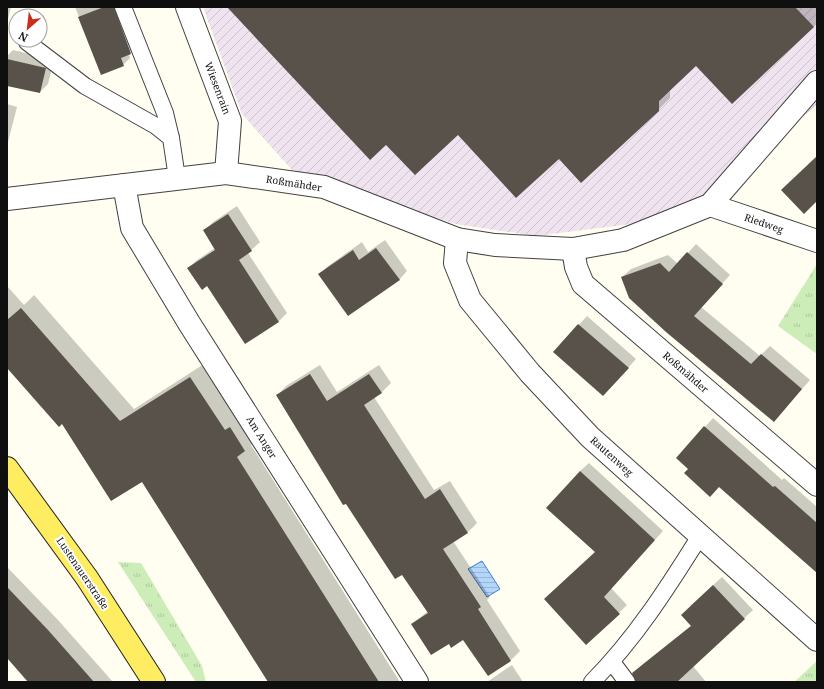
<svg xmlns="http://www.w3.org/2000/svg" width="824" height="689" viewBox="0 0 824 689" font-family="'Noto Serif',serif">
<style>
.industrial{fill:url(#industrial-furrows)}
.grass{fill:url(#grass-tufts)}
.water{fill:url(#water-rules);stroke:#3580d5}
.shadow{fill:#0003}
.building{fill:#58524b}
.lines{fill:none;stroke-linecap:round;stroke-linejoin:round}
.service-casing{stroke:#424242;stroke-width:18}
.minor-casing{stroke:#424242;stroke-width:24}
.primary-casing{stroke:#202020;stroke-width:24}
.service{stroke:#fff;stroke-width:16}
.minor{stroke:#fff;stroke-width:22}
.primary{stroke:#ffed61;stroke-width:22}
.labels{text-anchor:middle;dominant-baseline:central;stroke-width:4;stroke-linejoin:round;paint-order:stroke}
.street-label{font-size:10px;fill:#0f0f0f;stroke:#fff}
</style>
<defs>
<pattern id="industrial-furrows" width="10" height="10" patternUnits="userSpaceOnUse"><rect width="10" height="10" fill="#eee3ee"/><path d="M-1 1l2-2M0 10L10 0M9 11l2-2" fill="none" stroke="#cbc2cb"/></pattern>
<pattern id="grass-tufts" width="24" height="20" patternUnits="userSpaceOnUse"><rect width="24" height="20" fill="#ccecb8"/><path d="M3 7l-1-3M5 7V3M7 7l1-3M15 17l-1-3M17 17v-4M19 17l1-3" fill="none" stroke="#aec99d"/></pattern>
<pattern id="water-rules" width="6" height="5" patternUnits="userSpaceOnUse"><rect width="6" height="5" fill="#b3d6fa"/><path d="M0 2.5h6" fill="none" stroke="#99b6d5"/></pattern>
</defs>
<rect width="100%" height="100%" fill="#fffef1"/>
<path class="industrial" d="M 203,7 L 817,7 L 817,105 L 705,195 L 639,223 L 536,236 L 455,224 L 292,170 L 242,114 Z"/>
<g class="grass">
<path d="M 817,264 L 817,354 L 778,326 Z"/>
<path d="M 118,562 L 141,563 L 202,666 L 206,682 L 196,682 Z"/>
<path d="M 817,661 L 817,682 L 794,682 Z"/>
</g>
<path class="water" d="M 482,561 L 500,589 L 487,597 L 468,569 Z"/>
<g class="shadow">
<path d="M 7,7 L 11,7 L 7,23 Z"/>
<path d="M 75,7 L 122,7 L 138,46 L 129,54 L 130,58 L 123,65 L 102,73 Z"/>
<path d="M 228,7 L 817,7 L 817,23 L 732,103 L 696,65 L 670,89 L 670,98 L 658,110 L 559,157 L 458,134 L 386,144 Z"/>
<path d="M 13,50 L 54,60 L 48,84 L 40,92 L 7,85 L 7,56 Z"/>
<path d="M 7,104 L 17,107 L 7,146 Z"/>
<path d="M 237,206 L 260,242 L 248,253 L 287,313 L 278,322 L 207,285 L 189,268 L 197,260 L 215,248 L 204,231 L 213,222 Z"/>
<path d="M 385,240 L 407,271 L 399,280 L 320,274 L 328,266 L 362,242 L 368,252 Z"/>
<path d="M 696,244 L 730,275 L 701,307 L 760,356 L 770,346 L 810,380 L 782,412 L 622,277 L 631,269 L 668,255 L 678,264 Z"/>
<path d="M 7,286 L 24,305 L 34,295 L 134,409 L 204,364 L 258,437 L 251,445 L 400,682 L 269,682 L 142,480 L 62,423 L 7,367 Z"/>
<path d="M 587,316 L 636,359 L 612,386 L 555,351 Z"/>
<path d="M 320,365 L 337,392 L 379,365 L 391,383 L 381,393 L 374,397 L 434,490 L 450,481 L 477,523 L 468,532 L 453,541 L 490,597 L 487,600 L 520,651 L 511,660 L 489,675 L 463,638 L 449,643 L 412,624 L 428,611 L 403,573 L 347,502 L 277,396 L 286,386 Z"/>
<path d="M 713,418 L 782,480 L 784,478 L 817,507 L 817,571 L 719,486 L 689,469 L 705,427 Z"/>
<path d="M 589,463 L 663,531 L 611,588 L 627,605 L 600,631 L 597,552 L 580,471 Z"/>
<path d="M 8,568 L 58,620 L 113,682 L 29,682 L 7,657 L 7,569 Z"/>
<path d="M 722,577 L 753,610 L 693,666 L 706,682 L 641,682 L 634,673 L 642,665 L 692,625 L 690,606 Z"/>
<path d="M 512,665 L 523,682 L 487,682 Z"/>
</g>
<g class="building">
<path d="M 104,7 L 114,7 L 131,54 L 121,58 L 124,66 L 101,75 L 78,17 Z"/>
<path d="M 227,7 L 795,7 L 814,27 L 732,104 L 696,66 L 659,101 L 659,111 L 581,183 L 559,159 L 516,198 L 458,135 L 415,175 L 386,145 L 370,160 Z"/>
<path d="M 7,59 L 46,68 L 40,93 L 7,86 Z"/>
<path d="M 817,156 L 817,201 L 804,214 L 781,190 Z"/>
<path d="M 228,214 L 252,251 L 239,260 L 279,322 L 245,344 L 207,286 L 202,290 L 187,268 L 215,250 L 203,230 Z"/>
<path d="M 376,248 L 400,280 L 348,316 L 318,274 L 353,250 L 359,260 Z"/>
<path d="M 687,252 L 723,284 L 694,316 L 751,364 L 761,354 L 802,389 L 774,422 L 666,332 L 629,298 L 621,277 L 660,263 L 669,272 Z"/>
<path d="M 21,308 L 120,421 L 190,377 L 225,430 L 230,427 L 245,451 L 237,457 L 379,682 L 268,682 L 142,482 L 111,501 L 62,424 L 59,427 L 7,368 L 7,320 Z"/>
<path d="M 578,324 L 629,368 L 603,396 L 553,352 Z"/>
<path d="M 310,374 L 327,401 L 369,374 L 382,393 L 364,405 L 425,499 L 440,489 L 468,533 L 443,549 L 481,607 L 478,609 L 511,661 L 488,676 L 463,640 L 451,648 L 449,644 L 431,655 L 411,624 L 428,613 L 402,575 L 395,579 L 346,504 L 343,505 L 276,395 Z"/>
<path d="M 704,426 L 773,487 L 775,486 L 817,523 L 817,573 L 719,487 L 710,497 L 684,473 L 688,469 L 676,458 Z"/>
<path d="M 580,471 L 655,540 L 604,597 L 620,614 L 586,645 L 544,599 L 595,552 L 546,508 Z"/>
<path d="M 713,585 L 745,619 L 677,682 L 636,682 L 632,673 L 691,626 L 681,615 Z"/>
<path d="M 7,587 L 48,630 L 94,682 L 28,682 L 7,658 Z"/>
</g>
<g class="lines">
<defs>
<g id="service">
<path d="M 123,7 L 165,113 L 171,138"/>
<path d="M 27,42 L 85,86 L 156,126 L 171,138 L 177,178"/>
<path d="M 612,662 L 627,682"/>
<path d="M 592,682 C 635,639 668,587 700,536"/>
</g>
<g id="minor">
<path d="M 187,7 L 230,121 L 226,173"/>
<path d="M 124,185 L 132,228 L 189,323 L 417,682"/>
<path d="M 7,199 L 226,173 L 324,187 L 457,239 L 495,245 L 573,249 L 623,240 L 710,205 L 817,82"/>
<path d="M 710,205 L 817,241"/>
<path d="M 457,239 L 455,263 L 470,300 L 530,373 L 590,437 L 817,640"/>
<path d="M 573,249 L 576,267 L 583,284 L 817,485"/>
</g>
<path id="primary" d="M 7,468 L 87,578 L 154,682"/>
</defs>
<use href="#service" class="service-casing"/>
<use href="#minor" class="minor-casing"/>
<use href="#primary" class="primary-casing"/>
<use href="#service" class="service"/>
<use href="#minor" class="minor"/>
<use href="#primary" class="primary"/>
</g>
<g class="labels">
<g class="street-label">
<text transform="translate(218 88) rotate(69)">Wiesenrain</text>
<text transform="translate(294 183) rotate(9)">Roßmähder</text>
<text transform="translate(764 223) rotate(19)">Riedweg</text>
<text transform="translate(686 372) rotate(41)">Roßmähder</text>
<text transform="translate(262 437) rotate(58)">Am Anger</text>
<text transform="translate(612 456) rotate(42)">Rautenweg</text>
<text transform="translate(83 573) rotate(56)">Lustenauerstraße</text>
</g>
</g>
<rect width="824" height="689" fill="none" stroke="#0f0f0f" stroke-width="16"/>
<g transform="translate(28 28) rotate(208)"><circle r="19" fill="#ffffff" stroke="#9f9f9f"/>
<path d="M0-3L7 15L0 10L-7 15Z" fill="#c82d1e"/>
<text y="-6" font-size="11" font-weight="bold" text-anchor="middle" fill="#0f0f0f">N</text>
</g>
</svg>
